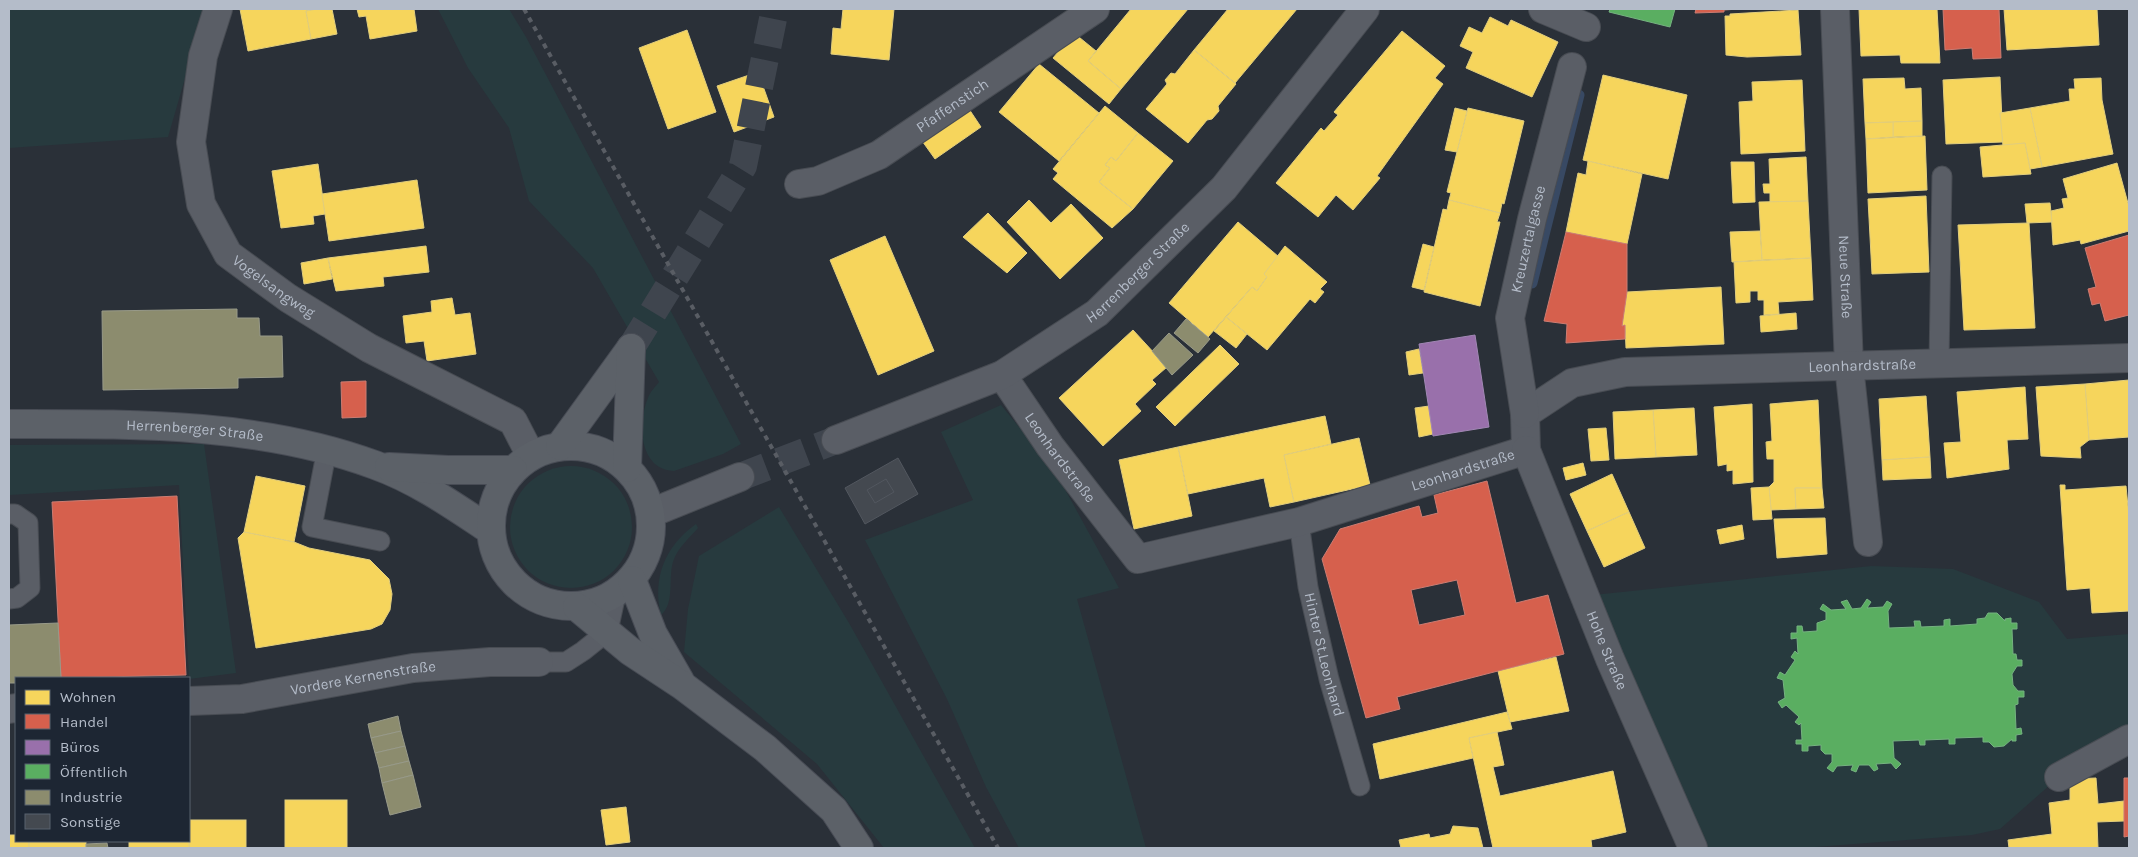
<svg xmlns="http://www.w3.org/2000/svg" width="2138" height="857" viewBox="0 0 2138 857" font-family="Karla,sans-serif">
<style>
.green{fill:#273a3e}
.homes{fill:#f6d55c;stroke:#e2ce7d}
.shops{fill:#d6604d;stroke:#cc7c72;fill-rule:evenodd}
.offices{fill:#9970ab;stroke:#a187b4}
.public{fill:#5aae61;stroke:#75b280}
.industry{fill:#8c8c6e;stroke:#989a89}
.lines{fill:none;stroke-linecap:round;stroke-linejoin:round}
.stream{stroke:#384963;stroke-width:11}
.building{fill:#444950;stroke:#52575f}
.street-tunnel{stroke:#3f454e;stroke-width:28;stroke-dasharray:28 14;stroke-linecap:butt}
.primary-tunnel{stroke:#3f454e;stroke-width:28;stroke-dasharray:28 14;stroke-linecap:butt}
.lane-casing{stroke:#484c53;stroke-width:21}
.street-casing{stroke:#484c53;stroke-width:30}
.primary-casing{stroke:#484c55;stroke-width:30}
.lane{stroke:#5a5e66;stroke-width:19}
.street{stroke:#5a5e66;stroke-width:28}
.primary{stroke:#5c6168;stroke-width:28}
.rail{stroke:#595d64;stroke-width:4;stroke-dasharray:5 5;stroke-linecap:butt}
.labels{text-anchor:middle;dominant-baseline:central;stroke-width:5;stroke-linejoin:round;paint-order:stroke}
.street-label{font-size:15px;fill:#b4bcc9;stroke:#1d2633}
</style>
<rect width="100%" height="100%" fill="#2a3038"/>
<g class="green">
<path d="M 9,9 L 205,9 L 168,137 L 9,148 Z"/>
<path d="M 438,9 L 509,9 L 526,37 L 741,444 L 723,454 L 674,471 C 639,470 637,423 648,398 C 650,392 655,387 659,382 L 593,268 L 529,201 L 509,128 L 468,68 Z"/>
<path d="M 1001,405 L 1055,471 L 1119,588 L 1077,599 L 1146,848 L 1019,848 L 986,787 L 947,699 L 865,540 L 973,500 L 941,432 Z"/>
<path d="M 204,444 L 236,673 L 189,679 L 179,485 L 9,495 L 9,445 Z"/>
<circle cx="571" cy="527" r="61"/>
<path d="M 779,507 L 849,623 L 975,848 L 884,848 L 817,764 L 684,652 L 688,609 L 699,556 Z"/>
<path d="M 696,524 L 698,528 C 690,537 679,547 674,559 C 667,576 676,602 661,615 C 652,578 665,546 696,524 Z"/>
<path d="M 1871,566 L 1953,569 L 2039,602 L 2067,639 L 2129,634 L 2129,739 L 2059,777 L 2000,829 L 1972,835 L 1802,848 L 1693,848 L 1584,596 Z"/>
</g>
<g class="homes">
<path d="M 240,9 L 317,9 L 306,11 L 311,39 L 248,51 Z"/>
<path d="M 317,9 L 332,9 L 337,34 L 311,39 L 306,11 Z"/>
<path d="M 357,9 L 414,9 L 417,31 L 370,39 L 366,16 L 359,17 Z"/>
<path d="M 843,9 L 894,9 L 889,60 L 831,54 L 833,28 L 841,29 Z"/>
<path d="M 1131,9 L 1188,9 L 1121,89 L 1088,61 Z"/>
<path d="M 1228,9 L 1297,9 L 1235,83 L 1194,50 Z"/>
<path d="M 1859,9 L 1937,9 L 1940,63 L 1901,63 L 1900,55 L 1861,56 Z"/>
<path d="M 2004,9 L 2097,9 L 2099,45 L 2007,50 Z"/>
<path d="M 1798,10 L 1801,55 L 1747,57 L 1726,55 L 1725,16 L 1730,16 L 1730,14 Z"/>
<path d="M 1490,17 L 1508,26 L 1511,20 L 1558,42 L 1532,97 L 1466,68 L 1473,52 L 1460,46 L 1469,27 L 1482,33 Z"/>
<path d="M 687,30 L 716,112 L 668,129 L 639,48 Z"/>
<path d="M 1402,31 L 1445,66 L 1435,78 L 1443,84 L 1377,176 L 1380,178 L 1353,210 L 1336,195 L 1318,217 L 1276,183 L 1321,128 L 1324,131 L 1338,115 L 1334,112 Z"/>
<path d="M 1074,33 L 1096,51 L 1088,61 L 1121,89 L 1109,104 L 1053,58 Z"/>
<path d="M 1194,50 L 1236,84 L 1218,106 L 1219,111 L 1212,119 L 1207,120 L 1188,143 L 1146,109 L 1167,84 L 1165,80 L 1171,73 L 1175,74 Z"/>
<path d="M 1039,64 L 1099,113 L 1059,161 L 999,112 Z"/>
<path d="M 758,72 L 774,117 L 734,132 L 717,86 Z"/>
<path d="M 1603,75 L 1687,95 L 1668,179 L 1583,160 Z"/>
<path d="M 2000,77 L 2003,142 L 1946,144 L 1943,80 Z"/>
<path d="M 1904,78 L 1905,89 L 1921,88 L 1922,121 L 1865,123 L 1863,79 Z"/>
<path d="M 2101,78 L 2102,100 L 2113,154 L 2042,167 L 2030,108 L 2070,101 L 2069,89 L 2075,89 L 2074,79 Z"/>
<path d="M 1802,80 L 1805,151 L 1741,154 L 1739,102 L 1753,101 L 1752,82 Z"/>
<path d="M 967,106 L 981,127 L 935,159 L 920,138 Z"/>
<path d="M 1105,106 L 1138,133 L 1116,161 L 1111,157 L 1105,165 L 1110,168 L 1099,182 L 1133,209 L 1112,228 L 1053,179 L 1058,173 L 1053,169 Z"/>
<path d="M 1455,108 L 1467,111 L 1457,152 L 1445,150 Z"/>
<path d="M 1468,108 L 1524,121 L 1504,204 L 1502,203 L 1500,213 L 1449,200 L 1451,193 L 1447,192 Z"/>
<path d="M 2030,108 L 2042,167 L 2030,169 L 2025,143 L 2003,146 L 2000,113 Z"/>
<path d="M 1922,121 L 1922,136 L 1893,137 L 1893,122 Z"/>
<path d="M 1893,122 L 1893,137 L 1866,139 L 1865,123 Z"/>
<path d="M 1138,133 L 1173,161 L 1133,209 L 1099,182 L 1110,168 L 1105,165 L 1111,157 L 1116,161 Z"/>
<path d="M 1925,136 L 1927,190 L 1868,193 L 1866,139 Z"/>
<path d="M 2025,143 L 2031,174 L 1983,177 L 1980,147 Z"/>
<path d="M 1806,157 L 1808,201 L 1770,202 L 1770,193 L 1764,193 L 1763,184 L 1770,184 L 1769,159 Z"/>
<path d="M 1588,161 L 1642,174 L 1627,244 L 1566,232 L 1578,173 L 1586,175 Z"/>
<path d="M 1731,162 L 1754,162 L 1755,202 L 1733,203 Z"/>
<path d="M 2117,163 L 2129,207 L 2129,231 L 2081,244 L 2080,240 L 2053,245 L 2051,211 L 2064,208 L 2062,199 L 2068,198 L 2063,179 Z"/>
<path d="M 318,164 L 325,214 L 313,216 L 314,224 L 281,228 L 272,171 Z"/>
<path d="M 417,180 L 424,228 L 329,241 L 322,194 Z"/>
<path d="M 1926,196 L 1929,272 L 1872,274 L 1868,199 Z"/>
<path d="M 1029,200 L 1051,223 L 1071,204 L 1103,238 L 1060,279 L 1007,222 Z"/>
<path d="M 1449,200 L 1500,213 L 1497,222 L 1500,222 L 1480,306 L 1424,292 L 1443,209 L 1447,210 Z"/>
<path d="M 1808,201 L 1811,258 L 1762,260 L 1759,202 Z"/>
<path d="M 2050,203 L 2052,222 L 2027,223 L 2025,204 Z"/>
<path d="M 988,213 L 1027,253 L 1007,273 L 963,237 Z"/>
<path d="M 1238,222 L 1279,257 L 1264,274 L 1267,277 L 1257,291 L 1252,287 L 1208,337 L 1169,303 Z"/>
<path d="M 2029,223 L 2035,328 L 1964,330 L 1958,225 Z"/>
<path d="M 1760,231 L 1762,260 L 1732,262 L 1730,232 Z"/>
<path d="M 885,236 L 934,351 L 878,375 L 830,260 Z"/>
<path d="M 1423,244 L 1434,247 L 1424,290 L 1412,287 Z"/>
<path d="M 426,246 L 429,272 L 383,277 L 384,286 L 336,291 L 328,258 Z"/>
<path d="M 1285,246 L 1327,282 L 1320,289 L 1324,292 L 1315,303 L 1310,299 L 1267,350 L 1226,317 L 1252,287 L 1257,291 L 1267,277 L 1264,274 Z"/>
<path d="M 328,258 L 332,279 L 304,284 L 301,263 Z"/>
<path d="M 1811,258 L 1813,300 L 1778,302 L 1779,314 L 1764,315 L 1764,300 L 1758,300 L 1758,291 L 1750,291 L 1750,302 L 1736,303 L 1734,262 Z"/>
<path d="M 1721,287 L 1724,344 L 1626,348 L 1625,325 L 1622,326 L 1627,292 Z"/>
<path d="M 452,298 L 455,315 L 470,313 L 476,354 L 427,361 L 424,341 L 406,343 L 403,316 L 432,312 L 431,301 Z"/>
<path d="M 1796,313 L 1797,329 L 1761,332 L 1760,316 Z"/>
<path d="M 1226,317 L 1247,334 L 1236,348 L 1214,331 Z"/>
<path d="M 1133,330 L 1167,367 L 1152,380 L 1156,384 L 1135,404 L 1141,411 L 1103,446 L 1059,398 Z"/>
<path d="M 1220,345 L 1239,364 L 1175,426 L 1156,407 Z"/>
<path d="M 1419,349 L 1423,373 L 1409,375 L 1406,352 Z"/>
<path d="M 2129,380 L 2129,437 L 2089,440 L 2085,384 Z"/>
<path d="M 2085,384 L 2089,440 L 2080,447 L 2081,458 L 2041,456 L 2036,387 Z"/>
<path d="M 2025,387 L 2028,439 L 2007,440 L 2009,469 L 1947,478 L 1944,443 L 1961,442 L 1957,392 Z"/>
<path d="M 1926,396 L 1930,457 L 1882,460 L 1879,399 Z"/>
<path d="M 1818,400 L 1822,488 L 1795,488 L 1796,509 L 1771,510 L 1769,487 L 1774,482 L 1774,459 L 1767,459 L 1766,442 L 1772,441 L 1770,404 Z"/>
<path d="M 1752,404 L 1753,482 L 1733,484 L 1733,470 L 1727,471 L 1727,464 L 1718,466 L 1714,407 Z"/>
<path d="M 1429,406 L 1433,434 L 1419,437 L 1415,408 Z"/>
<path d="M 1694,408 L 1697,455 L 1656,457 L 1653,410 Z"/>
<path d="M 1653,410 L 1656,457 L 1615,459 L 1613,412 Z"/>
<path d="M 1325,416 L 1331,444 L 1284,455 L 1294,502 L 1270,507 L 1264,478 L 1188,494 L 1178,447 Z"/>
<path d="M 1606,428 L 1609,460 L 1591,461 L 1588,429 Z"/>
<path d="M 1359,438 L 1370,485 L 1294,502 L 1284,455 Z"/>
<path d="M 1178,447 L 1192,516 L 1134,529 L 1119,460 Z"/>
<path d="M 1930,457 L 1931,478 L 1883,480 L 1882,460 Z"/>
<path d="M 1583,463 L 1586,475 L 1566,480 L 1563,468 Z"/>
<path d="M 1612,474 L 1629,512 L 1587,531 L 1570,494 Z"/>
<path d="M 256,476 L 305,486 L 294,542 L 244,532 Z"/>
<path d="M 2060,485 L 2065,485 L 2065,490 L 2126,486 L 2129,517 L 2129,611 L 2092,613 L 2090,588 L 2067,590 Z"/>
<path d="M 1769,487 L 1772,519 L 1753,520 L 1751,488 Z"/>
<path d="M 1795,488 L 1822,488 L 1824,508 L 1796,509 Z"/>
<path d="M 1629,512 L 1645,548 L 1604,567 L 1587,531 Z"/>
<path d="M 1825,518 L 1827,554 L 1777,558 L 1774,519 Z"/>
<path d="M 1742,525 L 1744,539 L 1720,544 L 1717,530 Z"/>
<path d="M 244,532 L 294,542 L 309,548 L 370,560 L 389,579 L 392,594 L 390,610 L 382,624 L 371,629 L 256,648 L 238,538 Z"/>
<path d="M 1556,657 L 1569,711 L 1510,722 L 1498,671 Z"/>
<path d="M 1507,712 L 1512,729 L 1469,738 L 1473,758 L 1380,779 L 1373,744 Z"/>
<path d="M 1497,732 L 1504,765 L 1493,767 L 1500,796 L 1613,771 L 1626,832 L 1591,840 L 1592,848 L 1493,848 L 1469,738 Z"/>
<path d="M 2096,778 L 2098,804 L 2124,801 L 2124,821 L 2097,822 L 2098,848 L 2009,848 L 2008,840 L 2052,834 L 2049,803 L 2070,800 L 2070,779 Z"/>
<rect x="285" y="800" width="62" height="48"/>
<path d="M 626,807 L 630,842 L 606,845 L 601,810 Z"/>
<rect x="189" y="820" width="57" height="28"/>
<path d="M 1453,826 L 1478,828 L 1483,848 L 1401,848 L 1399,840 L 1429,834 L 1430,838 L 1450,834 Z"/>
<path d="M 9,835 L 16,835 L 16,841 L 29,841 L 29,848 L 9,848 Z"/>
<rect x="29" y="841" width="57" height="7"/>
<rect x="129" y="841" width="60" height="7"/>
</g>
<g class="shops">
<path d="M 1696,9 L 1739,9 L 1724,10 L 1724,12 L 1695,13 Z"/>
<path d="M 1943,9 L 1999,9 L 2001,58 L 1973,59 L 1972,48 L 1945,50 Z"/>
<path d="M 1566,232 L 1627,244 L 1627,292 L 1622,326 L 1625,325 L 1625,339 L 1566,343 L 1567,324 L 1544,321 Z"/>
<path d="M 2129,235 L 2129,315 L 2105,321 L 2100,303 L 2092,305 L 2088,289 L 2096,287 L 2085,248 Z"/>
<path d="M 366,381 L 366,417 L 342,418 L 341,382 Z"/>
<path d="M 1487,481 L 1516,603 L 1548,595 L 1564,654 L 1397,697 L 1400,709 L 1366,718 L 1322,559 L 1340,529 L 1419,506 L 1422,517 L 1438,513 L 1434,495 ZM 1457,580 L 1465,615 L 1419,625 L 1411,590 Z"/>
<path d="M 177,496 L 186,675 L 61,678 L 52,502 Z"/>
<path d="M 2124,778 L 2129,778 L 2129,836 L 2124,837 Z"/>
</g>
<path class="offices" d="M 1475,335 L 1489,427 L 1433,436 L 1419,344 Z"/>
<g class="public">
<path d="M 1610,9 L 1675,9 L 1670,27 L 1609,12 Z"/>
<path d="M 1867,599 L 1871,602 L 1867,608 L 1883,607 L 1887,601 L 1892,604 L 1888,611 L 1889,628 L 1915,627 L 1914,621 L 1920,621 L 1921,627 L 1944,626 L 1944,620 L 1950,619 L 1950,626 L 1977,624 L 1977,619 L 1985,618 L 1988,613 L 1997,613 L 2005,621 L 2005,619 L 2011,618 L 2011,623 L 2017,623 L 2017,629 L 2012,629 L 2013,654 L 2016,654 L 2017,660 L 2022,660 L 2022,666 L 2017,666 L 2012,674 L 2013,685 L 2018,691 L 2024,691 L 2024,697 L 2018,697 L 2018,704 L 2015,705 L 2016,729 L 2021,728 L 2022,734 L 2016,735 L 2016,741 L 2012,741 L 2012,739 L 2004,746 L 1994,747 L 1989,742 L 1983,742 L 1983,737 L 1955,738 L 1955,744 L 1949,744 L 1949,739 L 1925,740 L 1925,745 L 1920,745 L 1919,740 L 1893,741 L 1894,758 L 1901,764 L 1896,769 L 1891,763 L 1876,764 L 1878,769 L 1874,771 L 1869,765 L 1859,765 L 1856,772 L 1851,770 L 1853,765 L 1837,766 L 1833,772 L 1827,768 L 1832,762 L 1832,754 L 1825,754 L 1821,750 L 1821,745 L 1808,746 L 1808,751 L 1802,751 L 1802,744 L 1796,744 L 1796,740 L 1802,740 L 1801,723 L 1799,725 L 1795,722 L 1799,717 L 1786,705 L 1782,708 L 1778,702 L 1785,698 L 1783,680 L 1777,678 L 1780,672 L 1785,675 L 1795,660 L 1791,657 L 1795,651 L 1798,654 L 1797,638 L 1791,639 L 1791,633 L 1797,633 L 1797,626 L 1802,626 L 1803,632 L 1817,631 L 1817,623 L 1826,620 L 1826,612 L 1820,609 L 1823,604 L 1831,610 L 1846,609 L 1841,602 L 1847,600 L 1852,609 L 1861,608 Z"/>
</g>
<g class="industry">
<path d="M 237,309 L 237,318 L 259,318 L 260,336 L 282,336 L 283,377 L 238,378 L 238,388 L 103,390 L 102,311 Z"/>
<path d="M 1186,319 L 1210,339 L 1198,353 L 1174,333 Z"/>
<path d="M 1169,333 L 1193,355 L 1172,375 L 1152,351 Z"/>
<path d="M 58,623 L 61,678 L 16,678 L 16,683 L 9,683 L 9,625 Z"/>
<path d="M 398,716 L 401,731 L 371,738 L 368,724 Z"/>
<path d="M 401,731 L 405,746 L 375,753 L 371,738 Z"/>
<path d="M 405,746 L 409,761 L 379,768 L 375,753 Z"/>
<path d="M 409,761 L 413,775 L 382,783 L 379,768 Z"/>
<path d="M 413,775 L 421,807 L 390,815 L 382,783 Z"/>
<path d="M 107,843 L 108,848 L 86,848 L 86,844 Z"/>
</g>
<g class="lines">
<path class="stream" d="M 1532,283 L 1579,95"/>
</g>
<g class="building">
<path d="M 898,458 L 918,494 L 865,524 L 845,488 Z"/>
<path d="M 886,479 L 894,492 L 875,503 L 867,490 Z"/>
</g>
<g class="lines">
<path class="street-tunnel" d="M 740,477 L 836,440"/>
<path class="primary-tunnel" d="M 631,348 L 743,166 L 775,9"/>
<defs>
<g id="lane">
<path d="M 1939,363 L 1942,176"/>
<path d="M 327,449 L 312,527 L 380,541"/>
<path d="M 9,514 L 15,514 L 28,523 L 30,588 L 17,598 L 9,599"/>
<path id="s1" d="M 1299,522 L 1308,587 L 1329,679 L 1360,786"/>
<path d="M 539,662 L 566,662 L 583,651 L 608,631 L 616,594"/>
</g>
<g id="street">
<path id="s2" d="M 218,9 L 203,56 L 191,142 L 201,204 L 228,254 L 288,298 L 369,348 L 513,421 L 531,456"/>
<path d="M 1543,9 L 1586,27"/>
<path id="s3" d="M 1835,9 L 1849,366 L 1868,542"/>
<path id="s4" d="M 799,184 L 818,181 L 879,155 L 1095,9"/>
<path id="s5" d="M 1002,375 L 1050,446 L 1138,559 L 1299,522 L 1526,450 L 1525,414 L 1572,383 L 1625,372 L 2129,358"/>
<path id="s6" d="M 1525,414 L 1510,318 L 1532,219 L 1572,67"/>
<path id="s7" d="M 836,440 L 1002,375 L 1097,313 L 1224,188 L 1365,9"/>
<path id="s8" d="M 1526,450 L 1610,659 L 1693,848"/>
<path d="M 651,513 L 740,477"/>
<path id="s9" d="M 189,701 L 242,699 L 413,668 L 490,662 L 539,662"/>
<path d="M 9,709 L 16,708"/>
<path d="M 2059,777 L 2129,739"/>
</g>
<g id="primary">
<path id="s10" d="M 9,424 C 131,424 259,422 375,465 C 417,480 454,506 490,530"/>
<circle cx="571" cy="526" r="80"/>
<path d="M 560,446 L 631,348"/>
<path d="M 389,467 L 448,470 L 513,470"/>
<path d="M 627,468 L 631,348"/>
<path d="M 632,580 L 653,634 L 680,681"/>
<path d="M 577,607 L 630,651 L 683,686 L 765,748 L 834,810 L 859,848"/>
</g>
</defs>
<use href="#lane" class="lane-casing"/>
<use href="#street" class="street-casing"/>
<use href="#primary" class="primary-casing"/>
<use href="#lane" class="lane"/>
<use href="#street" class="street"/>
<use href="#primary" class="primary"/>
<path class="rail" d="M 524,9 L 998,848"/>
</g>
<g class="labels">
<g class="street-label">
<text stroke="none"><textPath href="#s4" startOffset="174">Pfaffenstich</textPath></text>
<text stroke="none"><textPath href="#s6" startOffset="178">Kreuzertalgasse</textPath></text>
<text stroke="none"><textPath href="#s7" startOffset="349">Herrenberger Straße</textPath></text>
<text stroke="none"><textPath href="#s3" startOffset="268">Neue Straße</textPath></text>
<text stroke="none"><textPath href="#s2" startOffset="312">Vogelsangweg</textPath></text>
<text stroke="none"><textPath href="#s5" startOffset="1016">Leonhardstraße</textPath></text>
<text stroke="none"><textPath href="#s10" startOffset="186">Herrenberger Straße</textPath></text>
<text stroke="none"><textPath href="#s5" startOffset="101">Leonhardstraße</textPath></text>
<text stroke="none"><textPath href="#s5" startOffset="566">Leonhardstraße</textPath></text>
<text stroke="none"><textPath href="#s8" startOffset="216">Hohe Straße</textPath></text>
<text stroke="none"><textPath href="#s1" startOffset="135">Hinter St.Leonhard</textPath></text>
<text stroke="none"><textPath href="#s9" startOffset="176">Vordere Kernenstraße</textPath></text>
</g>
</g>
<rect width="2138" height="857" fill="none" stroke="#b4bcc9" stroke-width="20"/>
<rect x="15" y="677" width="175" height="165" fill="#1d2633" stroke="#59626f"/>
<rect x="25" y="690" width="25" height="15" fill="#f6d55c" stroke="#59626f"/>
<text x="60" y="702" font-size="15" fill="#b4bcc9">Wohnen</text>
<rect x="25" y="714" width="25" height="15" fill="#d6604d" stroke="#59626f"/>
<text x="60" y="727" font-size="15" fill="#b4bcc9">Handel</text>
<rect x="25" y="740" width="25" height="15" fill="#9970ab" stroke="#59626f"/>
<text x="60" y="752" font-size="15" fill="#b4bcc9">Büros</text>
<rect x="25" y="764" width="25" height="15" fill="#5aae61" stroke="#59626f"/>
<text x="60" y="777" font-size="15" fill="#b4bcc9">Öffentlich</text>
<rect x="25" y="790" width="25" height="15" fill="#8c8c6e" stroke="#59626f"/>
<text x="60" y="802" font-size="15" fill="#b4bcc9">Industrie</text>
<rect x="25" y="814" width="25" height="15" fill="#444950" stroke="#59626f"/>
<text x="60" y="827" font-size="15" fill="#b4bcc9">Sonstige</text>
</svg>
